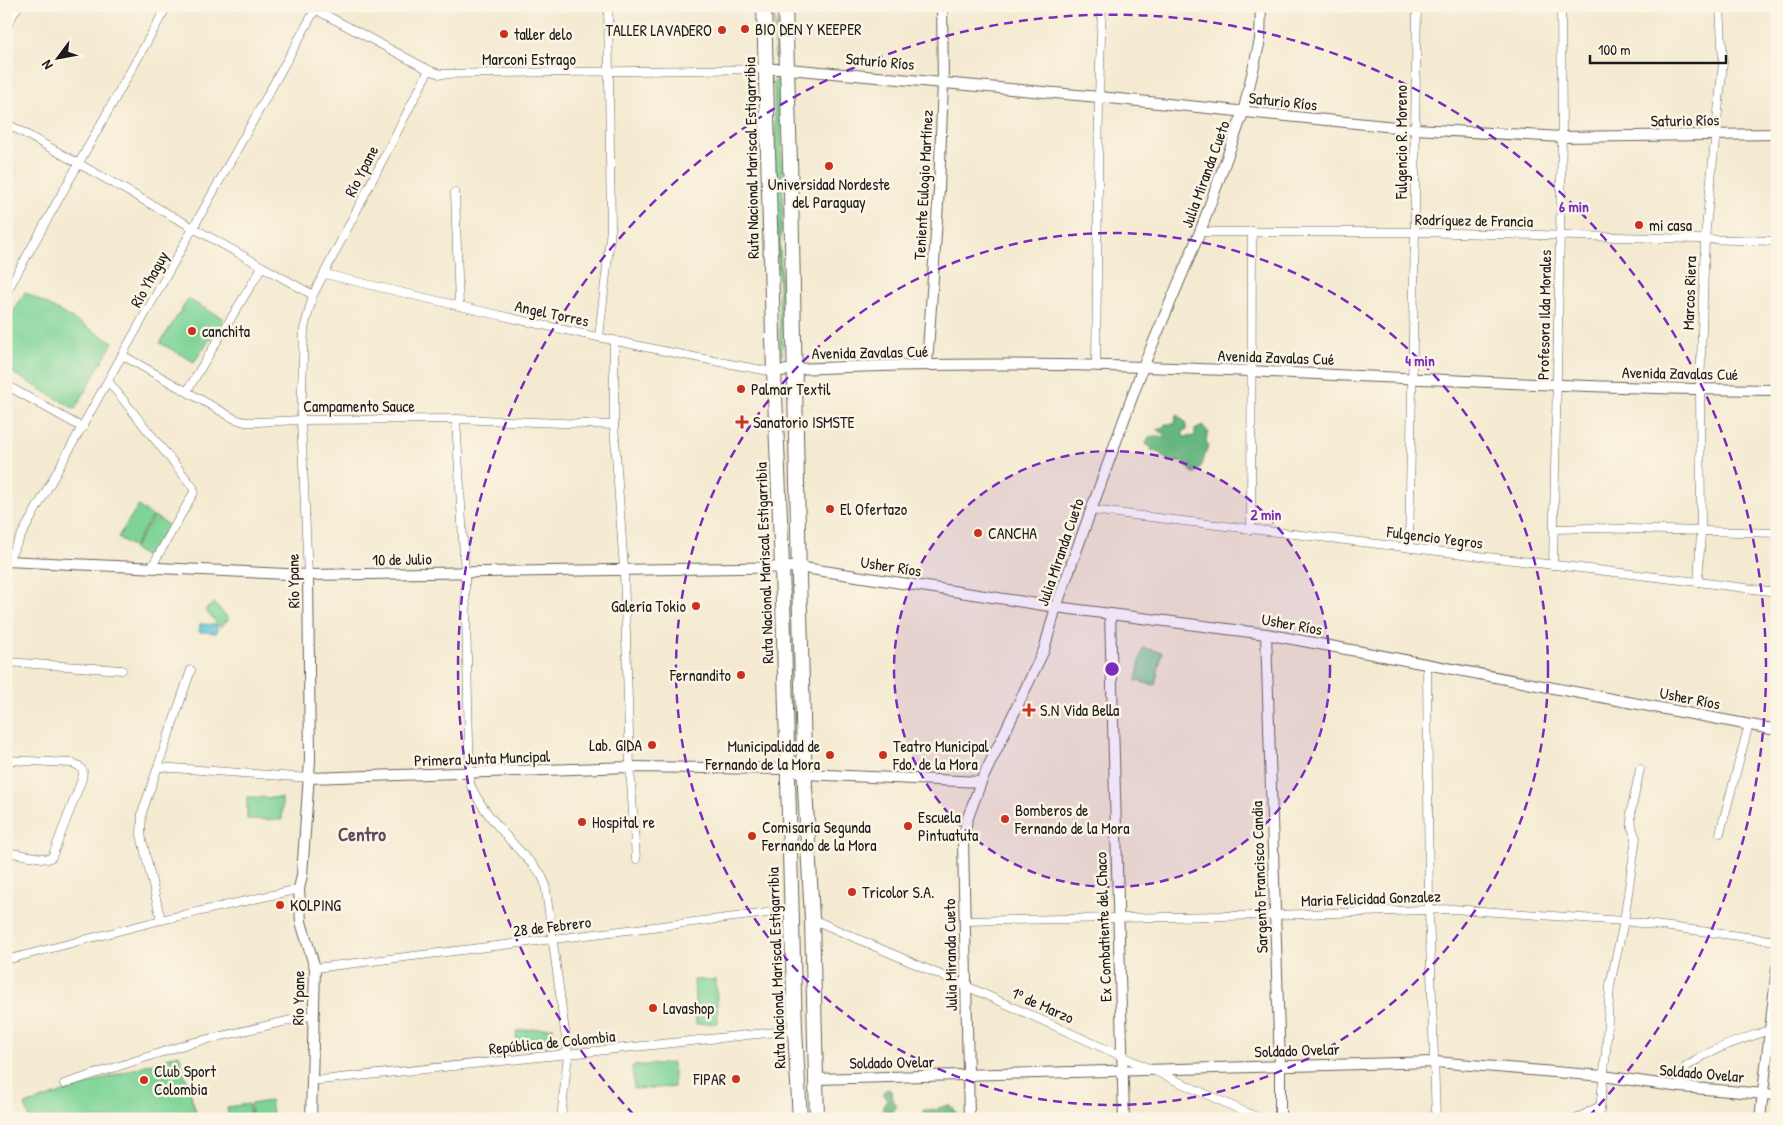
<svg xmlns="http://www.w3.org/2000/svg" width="1783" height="1125" viewBox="0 0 1783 1125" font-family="'Patrick Hand',sans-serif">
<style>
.green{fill:#7ed497;stroke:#4d785a}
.forest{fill:#66b680;stroke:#41694e}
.water{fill:#5fc7db;stroke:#3e727c}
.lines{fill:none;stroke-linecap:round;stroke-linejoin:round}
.street-casing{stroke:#68645b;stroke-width:9}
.secondary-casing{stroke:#68645b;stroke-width:12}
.highway-casing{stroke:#68645b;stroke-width:16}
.street{stroke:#fff;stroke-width:8}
.secondary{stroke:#fff;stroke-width:10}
.highway{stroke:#fff;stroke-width:14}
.ring{fill:none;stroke:#7b2cbf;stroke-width:2.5;stroke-dasharray:9 6}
.poi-dot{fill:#c8321e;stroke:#fcf5e5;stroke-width:2}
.labels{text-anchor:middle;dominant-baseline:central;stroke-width:5;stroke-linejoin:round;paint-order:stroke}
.poi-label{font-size:16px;fill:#1c1c1c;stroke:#fcf5e5;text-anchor:start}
.street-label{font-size:16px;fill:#1c1c1c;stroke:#fcf5e5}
.quarter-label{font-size:19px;font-weight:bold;fill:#5f4c5c;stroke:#fcf5e5}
.centre{fill:#7b2cbf;stroke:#fcf5e5;stroke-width:2.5}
.ring-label{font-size:15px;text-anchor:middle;font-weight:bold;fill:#7b2cbf;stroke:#fcf5e5;stroke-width:5;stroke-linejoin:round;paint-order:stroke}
</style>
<rect width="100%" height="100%" fill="#fcf5e5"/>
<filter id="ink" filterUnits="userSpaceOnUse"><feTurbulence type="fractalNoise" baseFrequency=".02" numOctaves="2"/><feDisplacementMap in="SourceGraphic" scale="10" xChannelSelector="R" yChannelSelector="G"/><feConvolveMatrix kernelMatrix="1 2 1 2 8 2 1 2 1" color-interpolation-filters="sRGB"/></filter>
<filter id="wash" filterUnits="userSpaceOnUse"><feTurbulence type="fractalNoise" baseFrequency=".0096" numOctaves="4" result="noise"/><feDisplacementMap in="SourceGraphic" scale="20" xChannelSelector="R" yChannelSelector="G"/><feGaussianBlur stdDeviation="1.12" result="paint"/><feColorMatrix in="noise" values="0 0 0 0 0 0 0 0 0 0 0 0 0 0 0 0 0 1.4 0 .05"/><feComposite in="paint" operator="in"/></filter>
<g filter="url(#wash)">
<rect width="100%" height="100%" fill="#f4ead1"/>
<g class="green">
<path d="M 774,6 L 779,58 L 778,60 L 775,58 Z"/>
<path d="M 776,79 L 780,81 L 783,203 L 780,244 L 783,355 L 781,356 L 780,356 L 774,81 Z"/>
<path d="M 25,292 L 113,342 L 75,409 L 6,369 L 6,325 Z"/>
<path d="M 188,299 L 224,319 L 194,362 L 160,343 Z"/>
<path d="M 138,506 L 152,516 L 133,547 L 118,537 Z"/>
<path d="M 154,516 L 168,525 L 148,558 L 133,549 Z"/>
<path d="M 214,603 L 229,619 L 220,627 L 205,610 Z"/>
<path d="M 1143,648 L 1162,652 L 1155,685 L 1136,681 Z"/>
<path d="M 247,797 L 282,798 L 282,820 L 247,819 Z"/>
<path d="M 694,980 L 716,980 L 718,1023 L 696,1024 Z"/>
<path d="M 553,1027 L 555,1045 L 518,1050 L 516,1031 Z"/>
<path d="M 179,1054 L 198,1119 L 30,1119 L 25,1105 Z"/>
<path d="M 673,1063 L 674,1087 L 634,1089 L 632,1066 Z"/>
<path d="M 270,1101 L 273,1119 L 252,1119 L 250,1104 Z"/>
<path d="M 248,1104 L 251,1119 L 229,1119 L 227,1107 Z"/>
</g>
<g class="forest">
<path d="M 1176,414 L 1185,422 L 1187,430 L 1183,430 L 1183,437 L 1195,436 L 1195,429 L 1203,426 L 1208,432 L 1206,440 L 1208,446 C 1203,456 1205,467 1194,474 L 1183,462 L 1166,460 L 1160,453 L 1152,451 L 1151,447 L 1146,444 L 1149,437 C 1157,435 1161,438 1167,437 L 1157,429 L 1164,427 L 1165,424 L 1175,424 Z"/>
<path d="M 887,1089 L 891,1090 L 893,1098 L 891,1099 L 897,1105 L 892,1114 L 896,1119 L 882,1118 L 884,1103 L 887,1099 L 883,1093 Z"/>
<path d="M 945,1106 L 951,1106 L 957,1112 L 956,1115 L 958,1116 L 958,1119 L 922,1119 L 923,1110 L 935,1109 L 938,1112 L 938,1108 Z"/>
</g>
<path class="water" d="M 200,624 L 217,625 L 217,633 L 199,632 Z"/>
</g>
<g filter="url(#ink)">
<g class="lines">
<defs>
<g id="street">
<path d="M 309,6 L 429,70 L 440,74 L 766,69"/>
<path d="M 6,27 L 18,6"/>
<path d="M 6,123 L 313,295"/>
<path d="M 455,192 L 459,306"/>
<path d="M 1200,232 L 1415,232 L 1777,241"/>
<path d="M 325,274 C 474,310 623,345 774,372"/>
<path d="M 6,293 L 167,6"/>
<path d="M 599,337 L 611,229 L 608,6"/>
<path d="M 614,340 L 614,425 L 624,570 L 630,767 L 636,859"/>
<path d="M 122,355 L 235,419 L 245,422 L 257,422 L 301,420 L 456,419 L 614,425"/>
<path d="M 1096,366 L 1099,97 L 1102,6"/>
<path d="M 108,381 L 193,487 L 194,492 L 151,568"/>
<path d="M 6,385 L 83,428"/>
<path d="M 187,391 L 262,267"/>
<path d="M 456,419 L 465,574 L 470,784 C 484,816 517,847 541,874 L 545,883 L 568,1054 L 561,1119"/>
<path d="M 1091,510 L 1698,582 L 1777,592"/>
<path d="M 1554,529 L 1593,528 L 1777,533"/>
<path d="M 1251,530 L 1252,231"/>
<path d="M 1409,547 L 1415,232 L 1415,129 L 1417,6"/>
<path d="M 7,561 L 315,10"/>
<path d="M 1553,565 L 1562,137 L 1561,6"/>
<path d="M 308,575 L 301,420 L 304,329 L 313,295 L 429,70"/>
<path d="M 1698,582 L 1701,532 L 1700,390 L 1705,238 L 1723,63 L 1720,6"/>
<path d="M 6,662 L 122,670"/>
<path d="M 1427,664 L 1429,910 L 1436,1119"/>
<path d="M 6,760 L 72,763 L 79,766 L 83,771 L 82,779 L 52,857 L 48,859 L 6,852"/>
<path d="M 159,767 L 310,778"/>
<path d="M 1720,833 L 1749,724"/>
<path d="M 812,919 L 966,986 L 1261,1119"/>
<path d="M 161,920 L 141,835 L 142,813 L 191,670"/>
<path d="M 964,921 L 1275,915 L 1453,909 L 1624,921 L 1777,941"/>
<path d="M 6,960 L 161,920 L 299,889"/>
<path d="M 315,968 L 792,910"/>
<path d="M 311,1081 L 795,1030"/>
<path d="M 64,1084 L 187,1044 L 313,1015"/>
<path d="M 1681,1087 C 1682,1081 1682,1072 1686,1067 C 1688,1065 1693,1063 1695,1061 C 1718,1046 1744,1039 1769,1030"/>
<path d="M 1576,1119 L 1600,1106"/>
<path d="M 1599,1119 L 1606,1052 L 1610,985 L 1624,921 L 1636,838 L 1632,828 L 1631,812 L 1640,769"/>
</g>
<g id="secondary">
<path d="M 766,69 L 788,69 L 1099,97 L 1415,129 L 1562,137 L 1777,134"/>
<path d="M 927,365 L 939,189 L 943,82 L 942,6"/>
<path d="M 774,372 L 795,369 C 912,364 1029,363 1146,367 C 1356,374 1566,389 1777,390"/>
<path d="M 6,561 L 308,575 L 798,567 L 1056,607 L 1266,634 L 1777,730"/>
<path d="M 308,575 L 310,760 L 302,875 L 299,889 L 301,922 L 315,968 L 311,1119"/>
<path d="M 1110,614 L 1124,1119"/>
<path d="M 1266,634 L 1280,1066 L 1280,1119"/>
<path d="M 310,778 L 630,767 L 788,769 L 805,774 L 981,782"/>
<path d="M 816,1079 L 1435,1062 L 1603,1076 L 1681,1087 L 1777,1095"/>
<path d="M 969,1119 L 963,841 L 967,820 L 981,782 L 1044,650 L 1056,607 L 1143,367 L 1200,232 L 1243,113 L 1260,40 L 1261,6"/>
<path d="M 1760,1119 L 1777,968"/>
</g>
<g id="highway">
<path d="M 764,6 L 774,372 L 782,567 L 795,1030 L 800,1119"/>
<path d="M 785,6 L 791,193 L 799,578 L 805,787 L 812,919 L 817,1119"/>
</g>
</defs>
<use href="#street" class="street-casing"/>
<use href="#secondary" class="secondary-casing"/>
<use href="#highway" class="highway-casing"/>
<use href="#street" class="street"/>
<use href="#secondary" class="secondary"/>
<use href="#highway" class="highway"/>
</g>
</g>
<circle cx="1112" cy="669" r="218" fill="#7b2cbf" fill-opacity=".12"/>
<g class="ring">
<circle cx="1112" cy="669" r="218"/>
<circle cx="1112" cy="669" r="436"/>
<path d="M634 1115A654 654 0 1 1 1590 1115"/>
</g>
<g class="poi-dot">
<circle cx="745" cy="29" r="5"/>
<circle cx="722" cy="30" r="5"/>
<circle cx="504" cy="34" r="5"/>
<circle cx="829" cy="166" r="5"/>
<circle cx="1639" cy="225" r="5"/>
<circle cx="192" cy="331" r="5"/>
<circle cx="741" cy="389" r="5"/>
<path d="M739.5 414.5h5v5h5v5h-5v5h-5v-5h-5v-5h5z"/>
<circle cx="830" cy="509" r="5"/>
<circle cx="978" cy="533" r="5"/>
<circle cx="696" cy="606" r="5"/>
<circle cx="741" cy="675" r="5"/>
<path d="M1026.5 702.5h5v5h5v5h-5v5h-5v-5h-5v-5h5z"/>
<circle cx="652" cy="745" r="5"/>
<circle cx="830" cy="755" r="5"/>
<circle cx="883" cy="755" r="5"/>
<circle cx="1005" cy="819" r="5"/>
<circle cx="582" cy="822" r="5"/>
<circle cx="908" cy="826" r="5"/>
<circle cx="752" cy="836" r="5"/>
<circle cx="852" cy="892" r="5"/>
<circle cx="280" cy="905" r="5"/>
<circle cx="653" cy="1008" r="5"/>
<circle cx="736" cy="1079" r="5"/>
<circle cx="144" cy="1080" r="5"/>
</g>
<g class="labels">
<g class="poi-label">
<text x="755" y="29">BIO DEN Y KEEPER</text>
<text x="712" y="30" text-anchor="end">TALLER LAVADERO</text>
<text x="514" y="34">taller delo</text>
<text x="829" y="184" text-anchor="middle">Universidad Nordeste<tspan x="829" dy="18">del Paraguay</tspan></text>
<text x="1649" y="225">mi casa</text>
<text x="202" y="331">canchita</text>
<text x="751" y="389">Palmar Textil</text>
<text x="753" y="422">Sanatorio ISMSTE</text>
<text x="840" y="509">El Ofertazo</text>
<text x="988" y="533">CANCHA</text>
<text x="686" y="606" text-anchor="end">Galería Tokio</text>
<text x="731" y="675" text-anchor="end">Fernandito</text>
<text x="1040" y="710">S.N Vida Bella</text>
<text x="642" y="745" text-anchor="end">Lab. GIDA</text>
<text x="820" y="746" text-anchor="end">Municipalidad de<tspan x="820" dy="18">Fernando de la Mora</tspan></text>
<text x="893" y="746">Teatro Municipal<tspan x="893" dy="18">Fdo. de la Mora</tspan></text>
<text x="1015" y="810">Bomberos de<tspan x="1015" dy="18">Fernando de la Mora</tspan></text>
<text x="918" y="817">Escuela<tspan x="918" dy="18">Pintuatuta</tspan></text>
<text x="592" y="822">Hospital re</text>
<text x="762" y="827">Comisaría Segunda<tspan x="762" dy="18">Fernando de la Mora</tspan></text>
<text x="862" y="892">Tricolor S.A.</text>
<text x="290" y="905">KOLPING</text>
<text x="663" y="1008">Lavashop</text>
<text x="154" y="1071">Club Sport<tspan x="154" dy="18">Colombia</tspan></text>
<text x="726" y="1079" text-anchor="end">FIPAR</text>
</g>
<g class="street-label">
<text x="529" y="59">Marconi Estrago</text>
<text transform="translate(880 61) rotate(5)">Saturio Ríos</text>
<text transform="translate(1283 101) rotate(6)">Saturio Ríos</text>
<text transform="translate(1685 120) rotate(-1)">Saturio Ríos</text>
<text transform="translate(1401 142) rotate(-90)">Fulgencio R. Moreno</text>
<text transform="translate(751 158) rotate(-91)">Ruta Nacional Mariscal Estigarribia</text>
<text transform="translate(361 171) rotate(-63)">Río Ypane</text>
<text transform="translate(1205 174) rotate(-70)">Julia Miranda Cueto</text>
<text transform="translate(923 185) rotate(-87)">Teniente Eulogio Martínez</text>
<text transform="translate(1474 220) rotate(1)">Rodríguez de Francia</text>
<text transform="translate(149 279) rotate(-61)">Río Yhaguy</text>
<text transform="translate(1689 293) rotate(-88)">Marcos Riera</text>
<text transform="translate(552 313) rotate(12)">Angel Torres</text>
<text transform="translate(1544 315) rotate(-89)">Profesora Ilda Morales</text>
<text transform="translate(870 352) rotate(-1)">Avenida Zavalas Cué</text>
<text transform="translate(1276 357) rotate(2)">Avenida Zavalas Cué</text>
<text transform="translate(1680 373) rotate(1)">Avenida Zavalas Cué</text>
<text x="359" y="406">Campamento Sauce</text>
<text transform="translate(1435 537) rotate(7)">Fulgencio Yegros</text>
<text transform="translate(1060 552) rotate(-71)">Julia Miranda Cueto</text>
<text transform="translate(402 559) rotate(-1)">10 de Julio</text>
<text transform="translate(764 563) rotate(-92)">Ruta Nacional Mariscal Estigarribia</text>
<text transform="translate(891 566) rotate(9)">Usher Ríos</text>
<text transform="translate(293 581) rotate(-91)">Río Ypane</text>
<text transform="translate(1292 624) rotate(10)">Usher Ríos</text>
<text transform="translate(1690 698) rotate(11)">Usher Ríos</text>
<text transform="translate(482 758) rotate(-2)">Primera Junta Muncipal</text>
<text transform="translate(1259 877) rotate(-92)">Sargento Francisco Candia</text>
<text transform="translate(1371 898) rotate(-2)">Maria Felicidad Gonzalez</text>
<text transform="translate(552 926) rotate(-7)">28 de Febrero</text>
<text transform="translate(1103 927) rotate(-92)">Ex Combatiente del Chaco</text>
<text transform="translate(950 955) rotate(-91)">Julia Miranda Cueto</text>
<text transform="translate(776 968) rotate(-92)">Ruta Nacional Mariscal Estigarribia</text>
<text transform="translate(298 998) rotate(-89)">Río Ypane</text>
<text transform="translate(1043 1005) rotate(24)">1º de Marzo</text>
<text transform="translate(552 1042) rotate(-6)">República de Colombia</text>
<text transform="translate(1297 1050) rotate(-2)">Soldado Ovelar</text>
<text transform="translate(892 1062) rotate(-1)">Soldado Ovelar</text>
<text transform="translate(1702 1073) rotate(5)">Soldado Ovelar</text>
</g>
<g class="quarter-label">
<text x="362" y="834">Centro</text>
</g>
</g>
<circle cx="1112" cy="669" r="8" class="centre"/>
<g class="ring-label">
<text x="1574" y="212">6 min</text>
<text x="1420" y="366">4 min</text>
<text x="1266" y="520">2 min</text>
</g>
<rect width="1783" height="1125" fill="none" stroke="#fcf5e5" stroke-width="25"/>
<g transform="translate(58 58) rotate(238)" stroke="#fcf5e5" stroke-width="4" paint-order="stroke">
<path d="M0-4L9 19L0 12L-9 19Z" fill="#1c1c1c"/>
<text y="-8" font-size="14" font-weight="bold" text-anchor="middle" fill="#1c1c1c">N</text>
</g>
<path d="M1590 55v8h136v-8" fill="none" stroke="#1c1c1c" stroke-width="2.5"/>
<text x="1598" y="55" font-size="15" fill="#1c1c1c" stroke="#fcf5e5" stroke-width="4" paint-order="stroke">100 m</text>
</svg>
